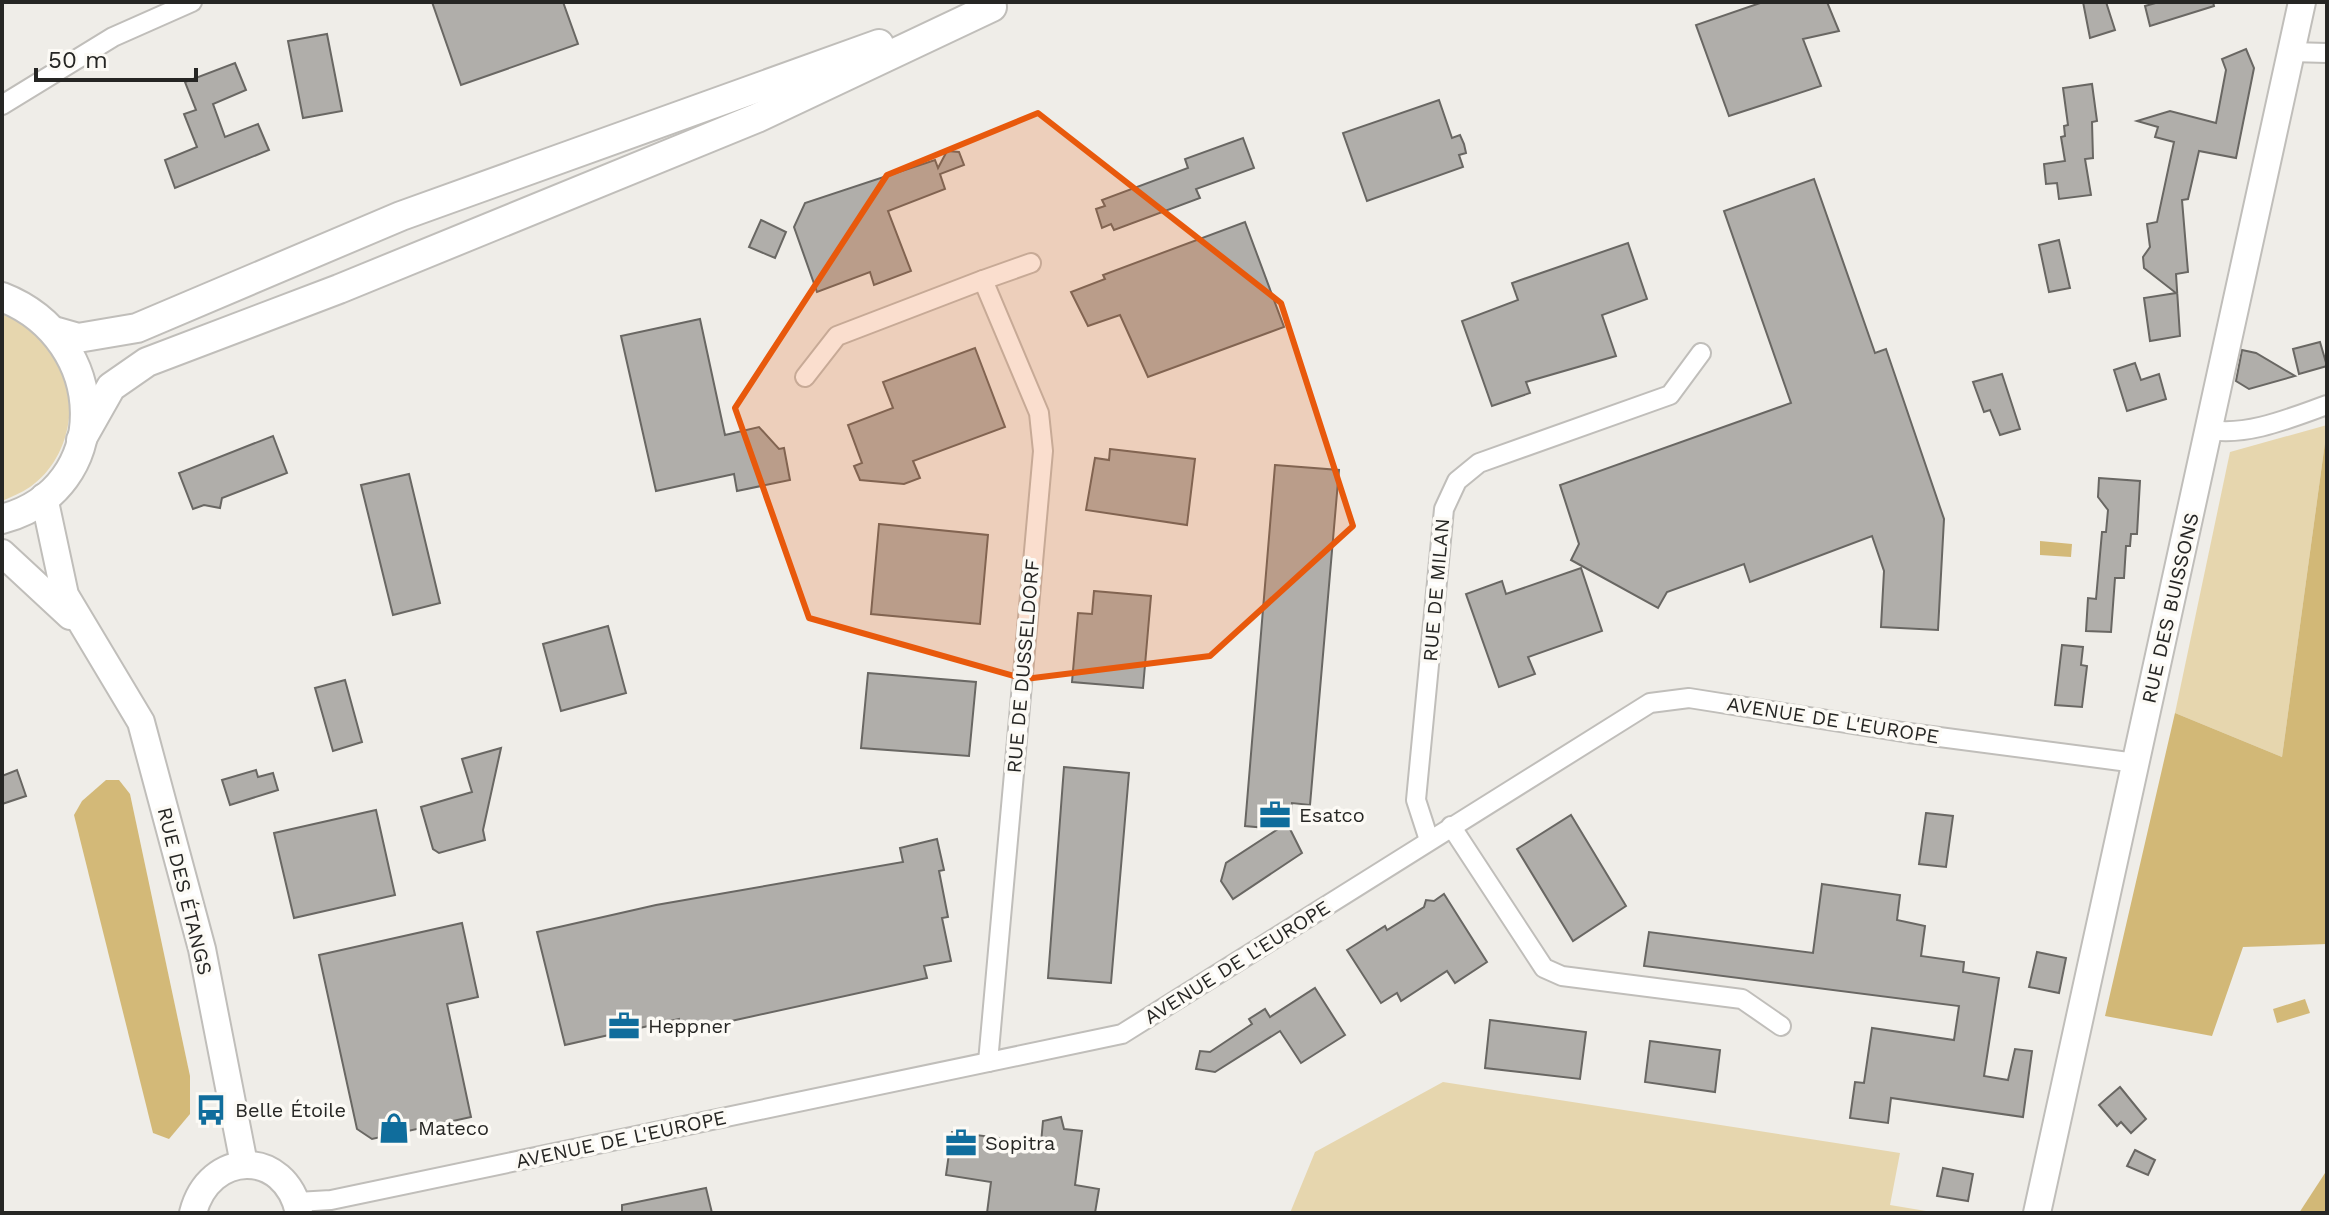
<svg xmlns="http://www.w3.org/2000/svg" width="2329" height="1215" viewBox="0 0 2329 1215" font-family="'Work Sans',sans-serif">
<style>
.green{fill:#e6d6ae}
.forest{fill:#d2b877}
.water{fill:#d3b978}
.building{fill:#b0aeaa;stroke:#696763;stroke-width:2}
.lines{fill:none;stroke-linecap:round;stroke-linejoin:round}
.street-casing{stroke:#c0beba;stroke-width:22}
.secondary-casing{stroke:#c0beba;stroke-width:30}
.primary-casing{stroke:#c0beba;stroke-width:32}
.street{stroke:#fff;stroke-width:18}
.secondary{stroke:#fff;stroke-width:26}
.primary{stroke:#fff;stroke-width:28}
.marked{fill:#e8590c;fill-opacity:0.2;stroke:#e8590c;stroke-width:6;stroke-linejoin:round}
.labels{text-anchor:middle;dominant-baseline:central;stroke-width:7;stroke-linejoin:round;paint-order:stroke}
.street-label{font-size:20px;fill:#262624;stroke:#fcfaf5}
.poi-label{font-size:20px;fill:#262624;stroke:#fcfaf5;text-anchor:start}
</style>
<rect width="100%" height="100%" fill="#efede8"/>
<g class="green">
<path d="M 2,313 C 19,321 36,329 48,344 C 83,385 75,456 30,487 C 21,493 11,497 2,501 Z"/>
<path d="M 2327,425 L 2327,428 L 2282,757 L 2175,713 L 2230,452 Z"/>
<path d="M 1443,1082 L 1900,1153 L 1890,1205 L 1938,1213 L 1290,1213 L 1315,1152 Z"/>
</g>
<g class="forest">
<path d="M 2327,428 L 2327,944 L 2243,947 L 2212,1036 L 2105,1016 L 2175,713 L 2282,757 Z"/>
<path d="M 2327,1170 L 2327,1213 L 2299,1213 Z"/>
</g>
<g class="water">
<path d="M 2040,541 L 2072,544 L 2071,557 L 2040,555 Z"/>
<path d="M 106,780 L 119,780 L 130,794 L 190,1076 L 190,1114 L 169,1139 L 153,1133 L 74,815 L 82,801 Z"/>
<path d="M 2305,999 L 2310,1013 L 2277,1023 L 2273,1009 Z"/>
</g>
<g class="building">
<path d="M 432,2 L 563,2 L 578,44 L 461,85 Z"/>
<path d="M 1763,2 L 1827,2 L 1839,31 L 1803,39 L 1821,86 L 1729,116 L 1696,25 Z"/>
<path d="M 2083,2 L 2106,2 L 2115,30 L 2090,38 Z"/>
<path d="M 2159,2 L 2213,2 L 2214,6 L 2150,26 L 2145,6 Z"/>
<path d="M 327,34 L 342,111 L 303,118 L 288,41 Z"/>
<path d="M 2246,49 L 2254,68 L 2236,158 L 2199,151 L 2188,199 L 2182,200 L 2188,272 L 2176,274 L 2180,336 L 2150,341 L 2144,298 L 2176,293 L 2144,268 L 2143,257 L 2150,247 L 2147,224 L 2157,222 L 2174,142 L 2155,137 L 2158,127 L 2137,121 L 2170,111 L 2216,123 L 2226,70 L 2222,59 Z"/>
<path d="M 235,63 L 246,90 L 213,104 L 225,137 L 258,124 L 269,150 L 175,188 L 165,160 L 197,147 L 184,114 L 196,110 L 185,82 Z"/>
<path d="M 2092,84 L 2097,121 L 2092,122 L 2093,158 L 2085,159 L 2091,195 L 2059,199 L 2057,183 L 2046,184 L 2044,164 L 2065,161 L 2061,137 L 2065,136 L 2064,126 L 2068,125 L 2063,88 Z"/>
<path d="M 1439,100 L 1452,138 L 1460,135 L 1464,144 L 1466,153 L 1459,155 L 1463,167 L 1367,201 L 1343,133 Z"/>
<path d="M 1243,138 L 1254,168 L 1196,189 L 1200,198 L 1114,230 L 1111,224 L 1102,228 L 1096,209 L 1105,206 L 1102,200 L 1188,168 L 1185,159 Z"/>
<path d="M 947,151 L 959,152 L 964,165 L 940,174 L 945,189 L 888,211 L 911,271 L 874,285 L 870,272 L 817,292 L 794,227 L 805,203 L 935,160 L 938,168 Z"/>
<path d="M 1814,179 L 1875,353 L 1886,349 L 1944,519 L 1938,630 L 1881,627 L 1884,571 L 1872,536 L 1750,582 L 1744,564 L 1667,592 L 1658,608 L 1571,560 L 1579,544 L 1560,485 L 1791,403 L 1724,211 Z"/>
<path d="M 761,220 L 786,232 L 775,258 L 749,247 Z"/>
<path d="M 1245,222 L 1284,327 L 1148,377 L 1120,315 L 1088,326 L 1071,292 L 1105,279 L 1103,275 Z"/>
<path d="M 2059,240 L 2070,288 L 2049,292 L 2039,245 Z"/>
<path d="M 1628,243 L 1647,299 L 1602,315 L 1616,356 L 1526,382 L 1530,393 L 1492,406 L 1462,321 L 1518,300 L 1512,283 Z"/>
<path d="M 700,319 L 725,435 L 759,427 L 779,449 L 784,448 L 790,480 L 737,491 L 734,474 L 656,491 L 621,336 Z"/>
<path d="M 2320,342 L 2327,366 L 2299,374 L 2293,349 Z"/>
<path d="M 975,348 L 1005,427 L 913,461 L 920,478 L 904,484 L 860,480 L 854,466 L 862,463 L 848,425 L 893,408 L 883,382 Z"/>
<path d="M 2242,350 L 2256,353 L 2295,376 L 2249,389 L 2236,381 Z"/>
<path d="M 2135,363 L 2141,380 L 2159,374 L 2166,399 L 2127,411 L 2114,370 Z"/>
<path d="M 2002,374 L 2020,429 L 2000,435 L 1990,410 L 1984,412 L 1973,382 Z"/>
<path d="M 273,436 L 287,473 L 222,498 L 220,508 L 204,505 L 193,509 L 179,473 Z"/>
<path d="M 1110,449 L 1195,459 L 1187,525 L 1086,510 L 1095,458 L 1109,460 Z"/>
<path d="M 1275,465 L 1339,470 L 1310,805 L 1292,803 L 1290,829 L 1302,853 L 1233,899 L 1221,881 L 1226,863 L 1278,829 L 1245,826 Z"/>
<path d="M 409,474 L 440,603 L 393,615 L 361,485 Z"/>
<path d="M 2099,478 L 2140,481 L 2137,534 L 2131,534 L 2130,546 L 2126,546 L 2124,578 L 2115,578 L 2111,632 L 2086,631 L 2088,598 L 2096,599 L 2102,532 L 2106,532 L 2108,510 L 2098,497 Z"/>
<path d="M 879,524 L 988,535 L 980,624 L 871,614 Z"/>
<path d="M 1581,568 L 1602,631 L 1528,657 L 1535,674 L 1499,687 L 1466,594 L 1502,581 L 1506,594 Z"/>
<path d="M 1094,591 L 1151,596 L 1143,688 L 1072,682 L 1078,613 L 1092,614 Z"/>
<path d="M 608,626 L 626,693 L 561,711 L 543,644 Z"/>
<path d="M 2062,645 L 2083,647 L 2081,665 L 2087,666 L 2082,707 L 2055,705 Z"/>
<path d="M 868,673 L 976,682 L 969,756 L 861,748 Z"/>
<path d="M 345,680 L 362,742 L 333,751 L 315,688 Z"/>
<path d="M 501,748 L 483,830 L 485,840 L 439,853 L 433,849 L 421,807 L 472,792 L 462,759 Z"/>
<path d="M 1064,767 L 1129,773 L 1111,983 L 1048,978 Z"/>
<path d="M 17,770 L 26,796 L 2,804 L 2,776 Z"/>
<path d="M 256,770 L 258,777 L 273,773 L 278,790 L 230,805 L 222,780 Z"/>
<path d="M 376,810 L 395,895 L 294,918 L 274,833 Z"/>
<path d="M 1926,813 L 1953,816 L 1946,867 L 1919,864 Z"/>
<path d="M 1571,815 L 1626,906 L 1573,941 L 1517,849 Z"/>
<path d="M 937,839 L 944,870 L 939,871 L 948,917 L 942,918 L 951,961 L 924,966 L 927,978 L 681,1032 L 679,1019 L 565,1045 L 537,932 L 656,905 L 903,862 L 900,848 Z"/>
<path d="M 1822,884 L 1900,895 L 1897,920 L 1925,926 L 1921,956 L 1964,962 L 1963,972 L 1999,978 L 1984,1076 L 2008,1080 L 2015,1049 L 2032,1051 L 2023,1117 L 1891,1098 L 1888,1123 L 1850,1118 L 1855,1082 L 1864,1083 L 1872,1028 L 1954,1040 L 1959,1006 L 1644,966 L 1649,932 L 1813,953 Z"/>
<path d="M 1444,894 L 1487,962 L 1455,983 L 1447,971 L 1401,1001 L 1397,993 L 1381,1003 L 1347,950 L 1385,926 L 1387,930 L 1424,907 L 1426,900 L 1434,901 Z"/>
<path d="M 462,923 L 478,997 L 447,1004 L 471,1117 L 372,1139 L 357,1129 L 319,955 Z"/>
<path d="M 2037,952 L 2066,958 L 2059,993 L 2029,987 Z"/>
<path d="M 1315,988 L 1345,1035 L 1301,1063 L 1280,1031 L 1215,1072 L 1196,1069 L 1200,1051 L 1210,1052 L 1252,1024 L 1249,1019 L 1265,1009 L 1270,1017 Z"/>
<path d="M 1490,1020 L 1586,1032 L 1580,1079 L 1485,1068 Z"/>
<path d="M 1650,1041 L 1720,1050 L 1715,1092 L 1645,1082 Z"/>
<path d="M 2120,1087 L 2146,1119 L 2131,1133 L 2121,1122 L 2117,1126 L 2099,1105 Z"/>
<path d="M 1061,1117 L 1064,1129 L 1082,1131 L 1075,1185 L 1099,1189 L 1095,1213 L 987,1213 L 991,1182 L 946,1175 L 952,1132 L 1041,1143 L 1043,1121 Z"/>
<path d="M 2135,1150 L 2155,1160 L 2148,1175 L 2127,1166 Z"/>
<path d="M 1943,1168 L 1973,1174 L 1968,1201 L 1937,1196 Z"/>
<path d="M 706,1188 L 712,1213 L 622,1213 L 622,1205 Z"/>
</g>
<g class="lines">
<defs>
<g id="street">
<path d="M 2291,52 L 2327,53"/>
<path d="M 2,105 L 113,37 L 192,2"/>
<path d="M 983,280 L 1031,263"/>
<path d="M 805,377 L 837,336 L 983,280 L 1039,413 L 1043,451 L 988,1062"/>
<path d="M 2210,430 C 2249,436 2290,418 2327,405"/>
<path d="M 1451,826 L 1544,968 L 1562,976 L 1742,999 L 1781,1026"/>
<path d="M 1429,840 L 1416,800 L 1444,509 L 1457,481 L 1479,463 L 1670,395 L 1701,353"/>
<path d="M 297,1202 L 331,1200 L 1122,1034 L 1650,703 L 1689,698 L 1909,733 L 2136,763"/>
</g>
<g id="secondary">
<path d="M 44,497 L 65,595 L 141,722 L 202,949 L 244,1164"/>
<path d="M 2,553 L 70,616"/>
<path d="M 193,1213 C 209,1150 285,1148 299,1213"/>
<path d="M 2037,1213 L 2302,2"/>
</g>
<g id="primary">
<path d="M 2,297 C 110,339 115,489 2,519"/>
<path d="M 57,332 L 78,338 L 137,328 L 401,216 L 879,44"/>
<path d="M 81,440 L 111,387 L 147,362 L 339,289 L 757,118 L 992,7"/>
</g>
</defs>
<use href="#street" class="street-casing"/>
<use href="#secondary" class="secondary-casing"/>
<use href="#primary" class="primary-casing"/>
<use href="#street" class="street"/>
<use href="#secondary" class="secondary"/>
<use href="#primary" class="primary"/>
</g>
<path class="marked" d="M 1038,113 L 1281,303 L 1353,526 L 1210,656 L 1025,679 L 809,618 L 735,408 L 887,175 Z"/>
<defs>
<symbol id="office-bare" viewBox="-9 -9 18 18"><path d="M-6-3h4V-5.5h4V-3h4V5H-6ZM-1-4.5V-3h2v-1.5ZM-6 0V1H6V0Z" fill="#106d9c" stroke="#fcfaf5" stroke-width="2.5" paint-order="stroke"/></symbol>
<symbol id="bus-bare" viewBox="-9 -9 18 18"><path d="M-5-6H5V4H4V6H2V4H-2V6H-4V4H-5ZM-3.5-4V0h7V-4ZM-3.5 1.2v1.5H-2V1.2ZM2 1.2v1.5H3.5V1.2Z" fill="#106d9c" stroke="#fcfaf5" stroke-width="2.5" paint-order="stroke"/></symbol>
<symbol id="shop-bare" viewBox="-9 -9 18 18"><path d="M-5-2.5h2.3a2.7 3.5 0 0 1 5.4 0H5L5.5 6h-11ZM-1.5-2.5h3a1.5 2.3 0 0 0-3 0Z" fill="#106d9c" stroke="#fcfaf5" stroke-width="2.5" paint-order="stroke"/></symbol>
</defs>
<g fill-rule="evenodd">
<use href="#office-bare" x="1253" y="793" width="44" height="44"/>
<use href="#office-bare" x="602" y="1004" width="44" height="44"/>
<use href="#bus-bare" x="189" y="1088" width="44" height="44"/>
<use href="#shop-bare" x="372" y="1106" width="44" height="44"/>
<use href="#office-bare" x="939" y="1121" width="44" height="44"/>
</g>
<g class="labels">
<g class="street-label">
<text transform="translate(1436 590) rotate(-85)">RUE DE MILAN</text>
<text transform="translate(2170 608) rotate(-77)">RUE DES BUISSONS</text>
<text transform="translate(1023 666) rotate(-85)">RUE DE DUSSELDORF</text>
<text transform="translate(1833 720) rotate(9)">AVENUE DE L'EUROPE</text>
<text transform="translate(185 891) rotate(76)">RUE DES ÉTANGS</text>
<text transform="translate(1237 962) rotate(-32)">AVENUE DE L'EUROPE</text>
<text transform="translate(621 1139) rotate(-12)">AVENUE DE L'EUROPE</text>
</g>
<g class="poi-label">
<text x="1299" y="815">Esatco</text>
<text x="648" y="1026">Heppner</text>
<text x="235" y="1110">Belle Étoile</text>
<text x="418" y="1128">Mateco</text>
<text x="985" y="1143">Sopitra</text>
</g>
</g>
<rect width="2329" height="1215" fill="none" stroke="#262624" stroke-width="8"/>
<path d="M36 68v12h160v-12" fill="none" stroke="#262624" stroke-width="4"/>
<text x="48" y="68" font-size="24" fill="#262624" stroke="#fcfaf5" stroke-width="6" paint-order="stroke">50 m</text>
</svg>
